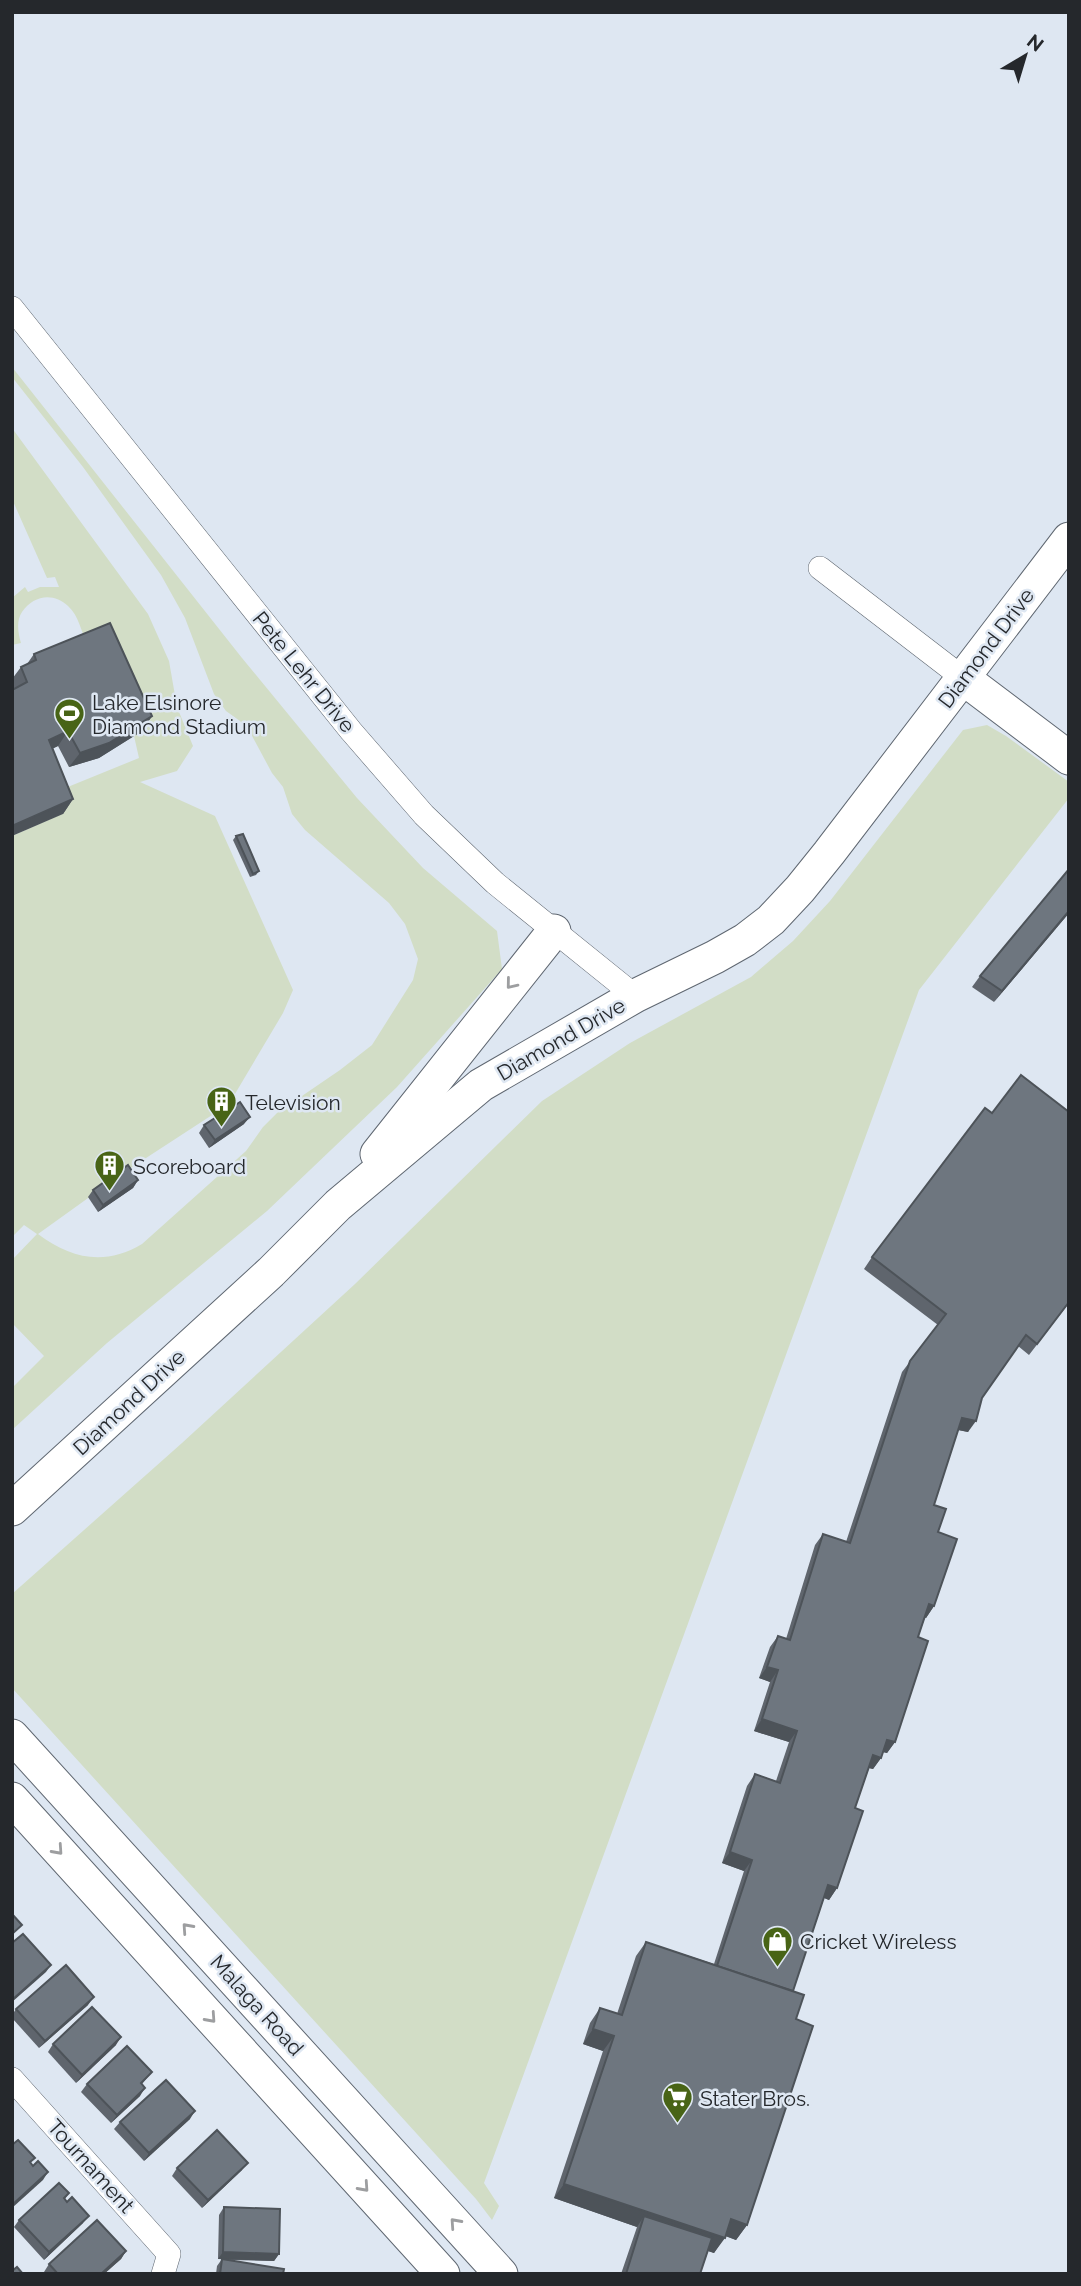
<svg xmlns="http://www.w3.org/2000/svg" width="1081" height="2286" viewBox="0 0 1081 2286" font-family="Raleway,sans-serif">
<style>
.green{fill:#d2ddc6}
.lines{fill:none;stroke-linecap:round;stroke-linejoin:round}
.street-casing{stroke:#5f6771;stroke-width:24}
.secondary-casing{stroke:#5f6771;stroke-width:35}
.street{stroke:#fff;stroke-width:23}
.secondary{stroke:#fff;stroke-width:33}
.wall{fill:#5f656d}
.shaded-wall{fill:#4d5359}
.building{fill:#6e767f;stroke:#4d5359;stroke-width:2}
.oneway{stroke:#9d9ea0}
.labels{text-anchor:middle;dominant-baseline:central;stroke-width:5;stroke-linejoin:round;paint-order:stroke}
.street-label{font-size:21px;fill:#25282c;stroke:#dee7f2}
.poi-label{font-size:21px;fill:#25282c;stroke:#dee7f2;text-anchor:start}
</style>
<rect width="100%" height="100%" fill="#dee7f2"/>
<g class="green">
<path d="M 12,367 L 242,658 L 357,798 L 423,868 L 497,931 L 502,969 L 397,1087 L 267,1211 L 107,1343 L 12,1430 L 12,1388 L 44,1356 L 12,1323 L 12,1260 L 37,1234 L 24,1225 L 12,1237 L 12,836 L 62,814 L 53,793 L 139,758 L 134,736 L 142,731 C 124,702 103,674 87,644 C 81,631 79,616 68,606 C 54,592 33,595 22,612 C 16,621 18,633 21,643 L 12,645 L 12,598 L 25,587 L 28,592 L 40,587 L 59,587 L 55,577 L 47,578 L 12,499 L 12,428 L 148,614 L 169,661 L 177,707 L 193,746 L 177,771 L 140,782 L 215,816 L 293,990 L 283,1013 L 229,1104 L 123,1173 L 38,1234 C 71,1259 105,1266 142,1244 L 246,1151 L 263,1127 L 277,1113 L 340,1070 L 372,1045 L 413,980 L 418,959 L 405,924 L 389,903 L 305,830 L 292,814 L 283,787 L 272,773 L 251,734 L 240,721 L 226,711 L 214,694 L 185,618 L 161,575 L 83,467 L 12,377 Z"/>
<path d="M 987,725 L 1006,736 L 1069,782 L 1069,798 L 919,990 L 484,2183 L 499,2206 L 492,2220 L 476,2199 L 12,1688 L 12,1594 L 182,1443 L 355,1284 L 542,1101 L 630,1043 L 751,977 L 793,941 L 830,901 L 963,730 Z"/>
</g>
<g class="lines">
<defs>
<g id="street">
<path d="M 12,308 L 351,731 L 424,815 L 495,883 L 635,996"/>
<path d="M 820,568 L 963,678"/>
<path d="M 12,2079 L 169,2254 L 163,2274"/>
</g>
<g id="secondary">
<path d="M 963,678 L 1069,758"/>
<path d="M 377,1154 L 554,931"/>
<path d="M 12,1509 L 271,1272 L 338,1205 L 481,1085 L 635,996 L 715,957 L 745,940 L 771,920 L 800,889 L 829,853 L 1069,539"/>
<path d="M 12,1736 L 501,2274"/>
<path d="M 12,1799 L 443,2274"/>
</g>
</defs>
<use href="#street" class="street-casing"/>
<use href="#secondary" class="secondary-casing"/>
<use href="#street" class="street"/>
<use href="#secondary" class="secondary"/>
</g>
<g class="wall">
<path d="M 34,654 L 152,716 L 142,731 L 99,758 L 69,767 L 58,746 L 52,749 L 73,799 L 63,814 L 12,685 L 12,679 L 21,667 L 27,664 Z"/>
<path d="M 236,836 L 259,871 L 256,875 L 250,877 L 233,840 Z"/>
<path d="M 1069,913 L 994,1002 L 972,987 L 980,976 Z"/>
<path d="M 244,1124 L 209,1148 L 199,1133 L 204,1125 Z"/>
<path d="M 138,1180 L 133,1188 L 98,1212 L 88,1197 L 93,1190 Z"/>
<path d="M 872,1257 L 1069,1303 L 1029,1355 L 1018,1346 L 982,1398 L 968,1432 L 958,1430 L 934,1505 L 938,1532 L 934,1606 L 926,1618 L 925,1617 L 918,1637 L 895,1742 L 887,1753 L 883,1752 L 881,1758 L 873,1769 L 869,1768 L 855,1808 L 837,1888 L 829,1900 L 824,1898 L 793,1991 L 796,2019 L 747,2225 L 736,2240 L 725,2236 L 714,2253 L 708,2251 L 700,2274 L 621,2274 L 637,2227 L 554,2198 L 603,2051 L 583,2044 L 590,2023 L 600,2008 L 617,2014 L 636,1956 L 646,1942 L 714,1964 L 744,1871 L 722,1863 L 747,1786 L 755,1774 L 776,1781 L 789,1742 L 754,1731 L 770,1682 L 759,1678 L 770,1647 L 778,1636 L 786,1639 L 815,1545 L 823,1534 L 846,1542 L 902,1372 L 938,1325 L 864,1269 Z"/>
<path d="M 88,2005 L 39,2048 L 12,2018 L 12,2015 L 16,2009 Z"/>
<path d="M 53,2044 L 116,2045 L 76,2083 L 48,2052 Z"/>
<path d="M 152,2072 L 142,2084 L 140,2096 L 111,2123 L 81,2092 L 87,2084 Z"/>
<path d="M 190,2119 L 144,2161 L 114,2129 L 120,2122 Z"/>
<path d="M 177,2168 L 242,2170 L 202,2208 L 172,2176 Z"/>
<path d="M 69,2193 L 65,2199 L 83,2223 L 44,2260 L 14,2227 L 19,2220 Z"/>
<path d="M 224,2207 L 279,2254 L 274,2261 L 228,2260 L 283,2274 L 216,2274 L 217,2266 L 222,2259 L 218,2259 L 219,2215 Z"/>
<path d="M 126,2251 L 121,2259 L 104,2274 L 46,2274 L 44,2272 L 49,2264 Z"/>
</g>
<g class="shaded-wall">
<path d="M 152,716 L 142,731 L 99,758 L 69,767 L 80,753 Z"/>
<path d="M 68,731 L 58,746 L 38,755 L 49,740 Z"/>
<path d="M 73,799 L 63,814 L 12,836 L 12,826 Z"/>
<path d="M 1069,911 L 1069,913 L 994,1002 L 1002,991 Z"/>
<path d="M 250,1117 L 244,1124 L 209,1148 L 215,1140 Z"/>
<path d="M 138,1180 L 133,1188 L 98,1212 L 103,1205 Z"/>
<path d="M 962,1418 L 976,1421 L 968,1432 L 954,1429 Z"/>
<path d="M 929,1604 L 934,1606 L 926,1618 L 921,1616 Z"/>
<path d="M 767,1667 L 778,1670 L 770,1682 L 759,1678 Z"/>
<path d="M 762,1719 L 797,1731 L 789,1742 L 754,1731 Z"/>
<path d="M 887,1740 L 895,1742 L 887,1753 L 879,1751 Z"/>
<path d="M 873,1755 L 881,1758 L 873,1769 L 865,1767 Z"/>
<path d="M 730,1852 L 752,1860 L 744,1871 L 722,1863 Z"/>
<path d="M 828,1885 L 837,1888 L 829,1900 L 820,1896 Z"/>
<path d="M 51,1965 L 46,1972 L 12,2002 L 12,2000 Z"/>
<path d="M 94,1997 L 88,2005 L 39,2048 L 45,2041 Z"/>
<path d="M 593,2029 L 614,2036 L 603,2051 L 583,2044 Z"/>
<path d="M 121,2037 L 116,2045 L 76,2083 L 82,2075 Z"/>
<path d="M 145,2088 L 140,2096 L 111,2123 L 117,2115 Z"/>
<path d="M 195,2111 L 190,2119 L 144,2161 L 149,2153 Z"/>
<path d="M 248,2163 L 242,2170 L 202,2208 L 208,2200 Z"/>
<path d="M 48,2172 L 43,2180 L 12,2208 L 12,2205 Z"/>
<path d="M 564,2184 L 725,2238 L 714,2253 L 640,2228 L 644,2216 L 637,2227 L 554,2198 Z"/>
<path d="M 89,2216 L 83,2223 L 44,2260 L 49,2252 Z"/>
<path d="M 731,2219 L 747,2225 L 736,2240 L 721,2234 Z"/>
<path d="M 126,2251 L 121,2259 L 104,2274 L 101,2274 Z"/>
<path d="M 223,2252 L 279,2254 L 274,2261 L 218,2259 Z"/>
</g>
<g class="building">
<path d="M 110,623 L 152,716 L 109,743 L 80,753 L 68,731 L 49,740 L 73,799 L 12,826 L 12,690 L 27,682 L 21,667 L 36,660 L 34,654 Z"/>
<path d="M 243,834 L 259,871 L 253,874 L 236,836 Z"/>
<path d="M 1069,869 L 1069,911 L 1002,991 L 980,976 Z"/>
<path d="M 1021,1075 L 1069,1112 L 1069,1302 L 1037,1344 L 1026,1335 L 982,1398 L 976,1421 L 962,1418 L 934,1505 L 946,1509 L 938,1532 L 957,1539 L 934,1606 L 929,1604 L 918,1637 L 928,1641 L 895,1742 L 887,1740 L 881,1758 L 873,1755 L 855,1808 L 863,1811 L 837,1888 L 828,1885 L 793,1991 L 717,1966 L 752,1860 L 730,1852 L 755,1774 L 780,1783 L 797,1731 L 762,1719 L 778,1670 L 767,1667 L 778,1636 L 790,1640 L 823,1534 L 850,1543 L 910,1361 L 946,1314 L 872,1257 L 985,1108 L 992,1113 Z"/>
<path d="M 240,1102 L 250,1117 L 215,1140 L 204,1125 Z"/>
<path d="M 128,1165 L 138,1180 L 103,1205 L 93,1190 Z"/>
<path d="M 12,1914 L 22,1925 L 12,1934 Z"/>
<path d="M 23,1934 L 51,1965 L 12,2000 L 12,1943 Z"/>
<path d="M 646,1942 L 804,1995 L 796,2019 L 813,2026 L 747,2225 L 731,2219 L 725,2238 L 564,2184 L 614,2036 L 593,2029 L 600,2008 L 622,2015 Z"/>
<path d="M 66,1965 L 94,1997 L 45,2041 L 16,2009 Z"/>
<path d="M 92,2007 L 121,2037 L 82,2075 L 53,2044 Z"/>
<path d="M 127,2046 L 152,2072 L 141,2083 L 145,2088 L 117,2115 L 87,2084 Z"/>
<path d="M 166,2080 L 195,2111 L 149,2153 L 120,2122 Z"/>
<path d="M 217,2130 L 248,2163 L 208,2200 L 177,2168 Z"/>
<path d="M 18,2140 L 35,2158 L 30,2162 L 33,2166 L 38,2161 L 48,2172 L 12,2205 L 12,2145 Z"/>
<path d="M 59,2183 L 69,2193 L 64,2198 L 67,2202 L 72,2197 L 89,2216 L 49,2252 L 19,2220 Z"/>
<path d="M 224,2207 L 280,2209 L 279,2254 L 223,2252 Z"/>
<path d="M 644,2216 L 712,2238 L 700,2274 L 626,2274 Z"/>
<path d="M 97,2220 L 126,2251 L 101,2274 L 58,2274 L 49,2264 Z"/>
<path d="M 222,2259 L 284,2269 L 283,2274 L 220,2274 Z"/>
<path d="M 17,2267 L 23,2274 L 12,2274 L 12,2271 Z"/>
</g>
<defs><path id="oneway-chevron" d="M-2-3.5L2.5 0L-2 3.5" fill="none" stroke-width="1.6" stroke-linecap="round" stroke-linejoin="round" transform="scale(1.75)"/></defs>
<g class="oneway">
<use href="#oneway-chevron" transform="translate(511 984) rotate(129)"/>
<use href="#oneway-chevron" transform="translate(58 1850) rotate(48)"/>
<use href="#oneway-chevron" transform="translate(187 1928) rotate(-132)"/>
<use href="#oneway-chevron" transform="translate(211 2018) rotate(48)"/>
<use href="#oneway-chevron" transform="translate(364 2187) rotate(48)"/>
<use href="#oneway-chevron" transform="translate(455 2223) rotate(-132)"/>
</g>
<defs>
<symbol id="stadium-pin" viewBox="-11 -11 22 30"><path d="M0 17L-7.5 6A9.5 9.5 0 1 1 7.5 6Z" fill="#486416" stroke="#dee7f2"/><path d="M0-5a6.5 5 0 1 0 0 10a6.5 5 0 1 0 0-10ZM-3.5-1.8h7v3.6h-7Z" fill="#fff"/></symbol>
<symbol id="building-pin" viewBox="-11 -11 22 30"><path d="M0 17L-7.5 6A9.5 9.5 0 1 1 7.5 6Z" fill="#486416" stroke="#dee7f2"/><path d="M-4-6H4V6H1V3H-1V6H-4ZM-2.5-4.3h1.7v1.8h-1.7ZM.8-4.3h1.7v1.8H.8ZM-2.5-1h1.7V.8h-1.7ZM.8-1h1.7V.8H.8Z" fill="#fff"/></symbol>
<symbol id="shop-pin" viewBox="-11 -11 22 30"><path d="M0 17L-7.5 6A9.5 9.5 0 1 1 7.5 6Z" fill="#486416" stroke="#dee7f2"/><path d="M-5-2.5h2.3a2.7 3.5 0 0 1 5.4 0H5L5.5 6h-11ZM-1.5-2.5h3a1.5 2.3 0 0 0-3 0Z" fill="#fff"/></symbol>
<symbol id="supermarket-pin" viewBox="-11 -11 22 30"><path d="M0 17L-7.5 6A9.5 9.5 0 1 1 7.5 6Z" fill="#486416" stroke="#dee7f2"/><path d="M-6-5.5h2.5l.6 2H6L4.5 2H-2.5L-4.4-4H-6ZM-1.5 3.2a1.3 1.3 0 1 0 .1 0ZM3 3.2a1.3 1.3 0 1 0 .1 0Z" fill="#fff"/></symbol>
</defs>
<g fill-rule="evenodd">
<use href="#stadium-pin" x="52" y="696" width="35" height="47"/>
<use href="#building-pin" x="204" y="1084" width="35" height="47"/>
<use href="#building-pin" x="92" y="1148" width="35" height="47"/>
<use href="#shop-pin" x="760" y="1924" width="35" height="47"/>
<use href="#supermarket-pin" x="660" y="2080" width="35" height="47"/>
</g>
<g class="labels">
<g class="street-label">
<text transform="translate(986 648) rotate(-53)">Diamond Drive</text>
<text transform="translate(304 672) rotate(51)">Pete Lehr Drive</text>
<text transform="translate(561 1039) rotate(-30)">Diamond Drive</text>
<text transform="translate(129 1402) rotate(-43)">Diamond Drive</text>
<text transform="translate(257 2005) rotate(48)">Malaga Road</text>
<text transform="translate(91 2166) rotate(48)">Tournament</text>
</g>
<g class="poi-label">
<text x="92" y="702">Lake Elsinore<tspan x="92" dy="24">Diamond Stadium</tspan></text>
<text x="245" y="1102">Television</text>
<text x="133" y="1166">Scoreboard</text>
<text x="800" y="1941">Cricket Wireless</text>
<text x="700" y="2098">Stater Bros.</text>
</g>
</g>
<rect width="1081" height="2286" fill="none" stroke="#25282c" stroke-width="28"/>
<g transform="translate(1025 56) rotate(38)" stroke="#dee7f2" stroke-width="5" paint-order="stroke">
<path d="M0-5L12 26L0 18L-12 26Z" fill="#25282c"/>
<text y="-10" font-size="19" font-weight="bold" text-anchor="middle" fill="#25282c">N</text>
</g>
</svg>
